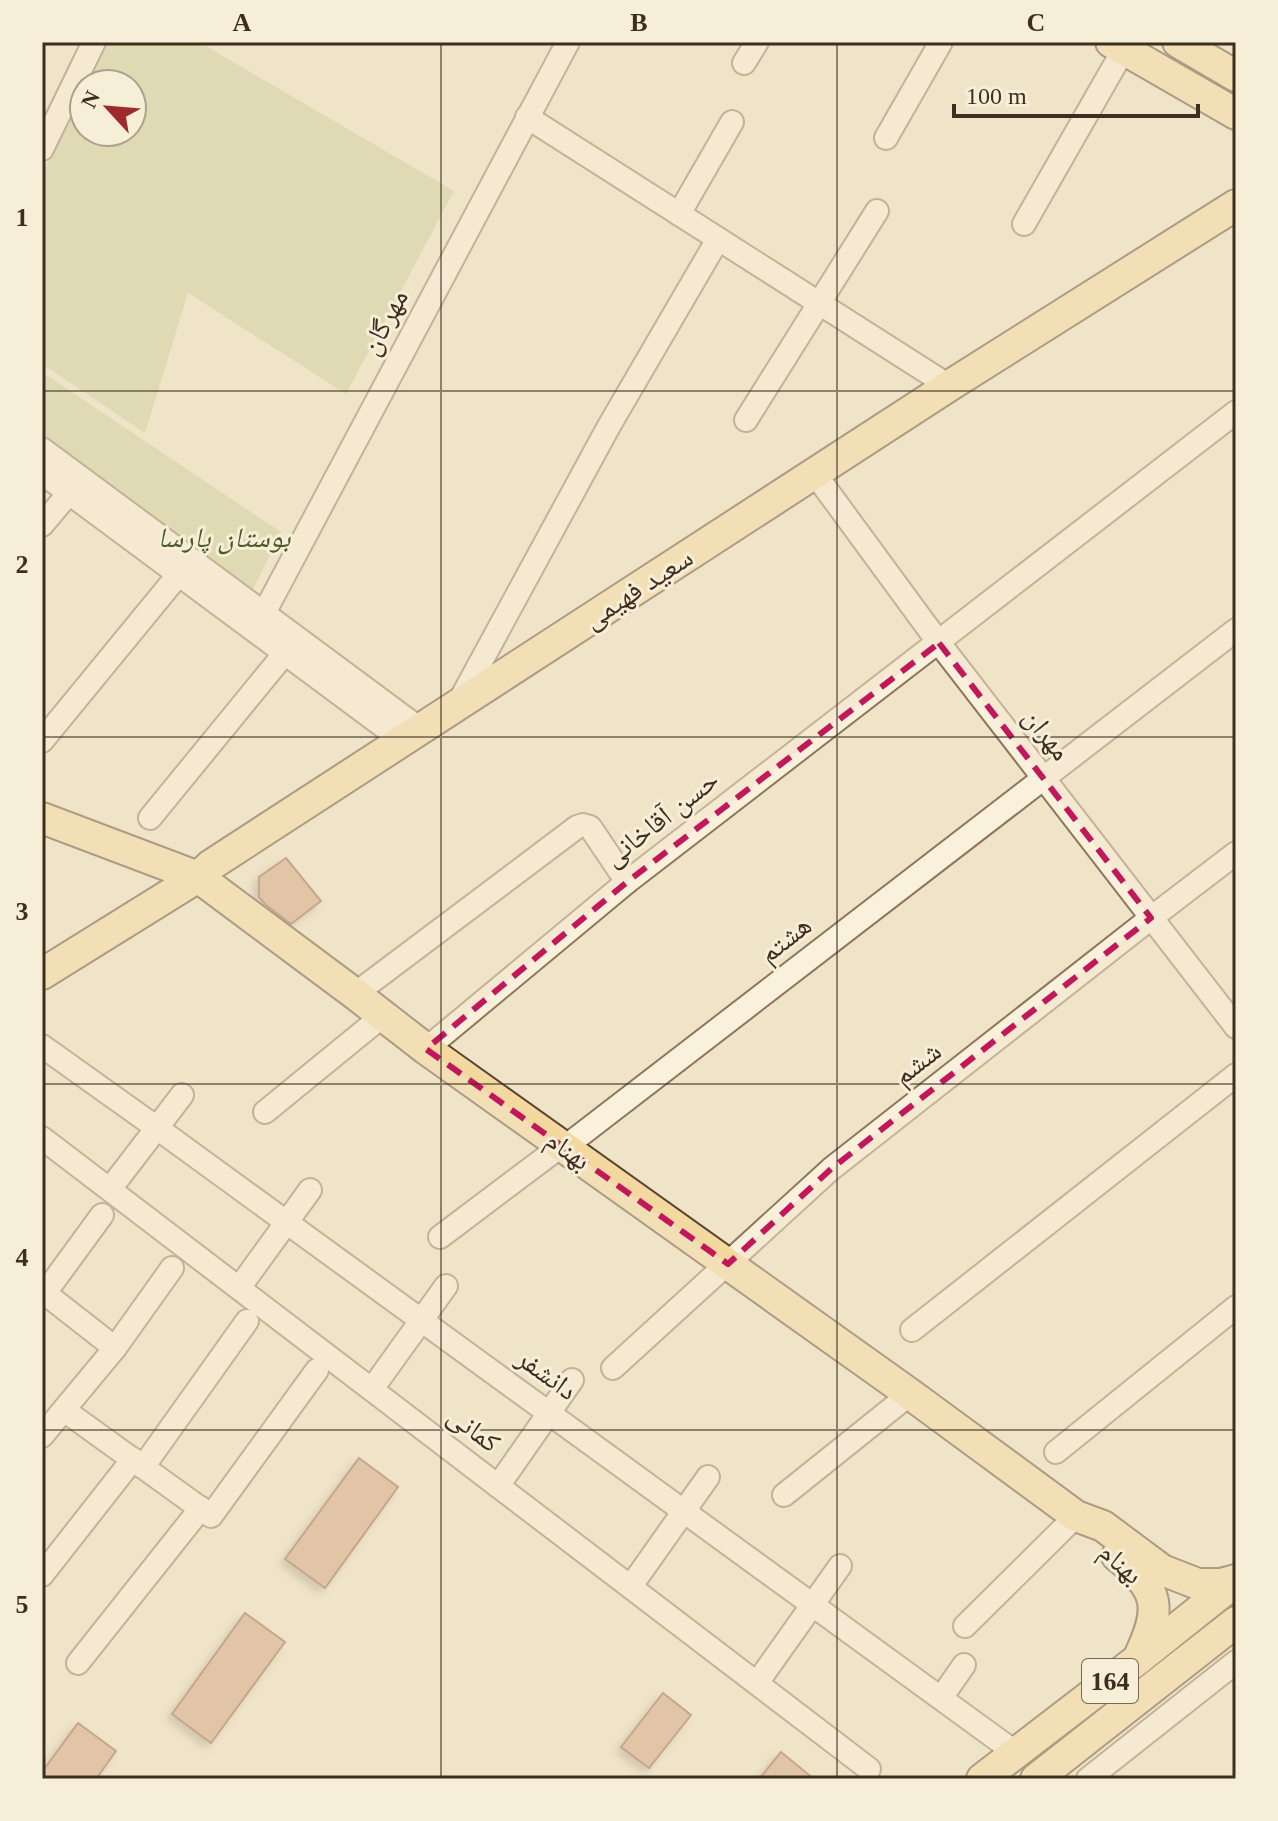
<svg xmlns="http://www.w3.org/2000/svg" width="1278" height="1821" viewBox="0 0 1278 1821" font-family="'Times New Roman','Noto Naskh Arabic',serif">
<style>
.green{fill:#c9cf9b}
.building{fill:#cf9f7d;stroke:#8d5f41;stroke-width:2;filter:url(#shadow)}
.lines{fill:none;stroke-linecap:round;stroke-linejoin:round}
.minor-casing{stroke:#8d765c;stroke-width:26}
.major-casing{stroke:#5b4430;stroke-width:34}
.minor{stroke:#faf1dc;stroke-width:22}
.major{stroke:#f3d9a0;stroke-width:30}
.marked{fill:none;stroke:#c2185b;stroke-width:6;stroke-dasharray:16 10;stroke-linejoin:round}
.grid{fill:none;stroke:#3d2e20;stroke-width:2;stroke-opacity:0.55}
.labels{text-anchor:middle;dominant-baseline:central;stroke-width:6;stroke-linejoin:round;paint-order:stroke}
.shield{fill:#f7eed8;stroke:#756857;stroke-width:2}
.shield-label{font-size:26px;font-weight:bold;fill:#3d2e20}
.street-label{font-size:28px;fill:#3d2e20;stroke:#f7eed8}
.park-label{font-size:28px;font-style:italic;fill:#4d5a26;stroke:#f7eed8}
.neatline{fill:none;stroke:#3d2e20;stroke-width:3}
.grid-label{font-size:26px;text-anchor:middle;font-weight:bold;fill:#3d2e20}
</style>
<defs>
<filter id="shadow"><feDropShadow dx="-5" dy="5" stdDeviation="4" flood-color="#0004"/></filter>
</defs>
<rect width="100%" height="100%" fill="#f0e4c8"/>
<g class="green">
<path d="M 106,42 L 199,42 L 454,191 L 346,394 L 188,293 L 145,433 L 42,364 L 42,174 L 84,87 L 84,132 L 132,132 L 132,84 L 85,84 Z"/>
<path d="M 42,372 L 281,532 L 248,600 L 42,447 Z"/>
</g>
<g class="building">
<path d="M 286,858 L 321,901 L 291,924 L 266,905 L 259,897 L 259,877 Z"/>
<path d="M 359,1458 L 398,1487 L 325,1588 L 285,1559 Z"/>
<path d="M 245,1613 L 285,1642 L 211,1743 L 172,1714 Z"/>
<path d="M 663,1693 L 691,1715 L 649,1768 L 621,1747 Z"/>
<path d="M 78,1723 L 116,1751 L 96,1779 L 42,1779 L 42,1772 Z"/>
<path d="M 781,1752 L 814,1779 L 759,1779 Z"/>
</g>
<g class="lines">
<defs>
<g id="minor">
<path d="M 744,63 L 757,42"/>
<path d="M 527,117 L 949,386"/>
<path d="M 886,138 L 941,42"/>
<path d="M 42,149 L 94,42"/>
<path d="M 679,214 L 732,122"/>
<path d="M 1024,224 L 1124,49"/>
<path d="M 746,420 L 877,211"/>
<path d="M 42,449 L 420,729"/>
<path d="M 42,473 L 403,741"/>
<path d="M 815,474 L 939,643 L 1236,1027"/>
<path d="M 42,525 L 69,493"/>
<path d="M 255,630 L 568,42"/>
<path d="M 459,702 L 609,426 L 718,239"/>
<path d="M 42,741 L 188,563"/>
<path d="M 150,818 L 294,642"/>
<path d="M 355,994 L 577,827 L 583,825 L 590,827 L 627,882"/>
<path d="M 42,1046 L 157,1128 L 1016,1753"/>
<path d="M 426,1049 L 627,882 L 1236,412"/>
<path d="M 265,1112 L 374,1023 L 382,1014"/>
<path d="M 42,1138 L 869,1769"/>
<path d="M 110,1189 L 182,1095"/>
<path d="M 440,1237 L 553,1152 L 565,1147 L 1236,630"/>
<path d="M 239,1288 L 310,1190"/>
<path d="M 42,1291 L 115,1348"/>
<path d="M 45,1293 L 102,1215"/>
<path d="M 912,1330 L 1236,1075"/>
<path d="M 613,1368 L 831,1169 L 1151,918 L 1236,853"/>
<path d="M 372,1389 L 446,1286"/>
<path d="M 64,1410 L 211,1516 L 317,1370"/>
<path d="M 42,1436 L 115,1348 L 172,1268"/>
<path d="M 1056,1452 L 1236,1307"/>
<path d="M 143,1467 L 247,1321"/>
<path d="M 498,1486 L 572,1380"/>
<path d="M 784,1495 L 910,1394"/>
<path d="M 42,1575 L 133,1459"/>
<path d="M 631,1586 L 708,1477"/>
<path d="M 965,1626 L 1076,1516"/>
<path d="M 78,1663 L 201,1508"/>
<path d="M 757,1683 L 840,1566"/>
<path d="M 941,1698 L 964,1665"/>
<path d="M 1088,1779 L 1236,1662"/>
</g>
<g id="major">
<path d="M 1111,42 L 1236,114"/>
<path d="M 1178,42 L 1236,76"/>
<path d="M 42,818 L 198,877 L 355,994 L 426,1049 L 910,1394 L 1076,1516 L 1103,1526 L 1162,1570 L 1198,1584 L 1221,1584 L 1236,1580"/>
<path d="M 42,974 L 198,877 L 211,865 L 949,386 L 1236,205"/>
<path d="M 1117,1556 C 1161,1590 1162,1609 1138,1659"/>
<path d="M 982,1779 L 1137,1660 L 1236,1581"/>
<path d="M 1036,1779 L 1236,1622"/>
</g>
</defs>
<use href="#minor" class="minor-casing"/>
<use href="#major" class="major-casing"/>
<use href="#minor" class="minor"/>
<use href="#major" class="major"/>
</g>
<path d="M0 0H1278V1821H0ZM 939,643 L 1151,918 L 831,1169 L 728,1264 L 426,1049 L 627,882 Z" fill="#f0e4c8" fill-opacity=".55" fill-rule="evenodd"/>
<path class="marked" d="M 939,643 L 1151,918 L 831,1169 L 728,1264 L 426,1049 L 627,882 Z"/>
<path class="grid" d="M 441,42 L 441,1779M 837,42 L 837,1779M 42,391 L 1236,391M 42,737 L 1236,737M 42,1084 L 1236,1084M 42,1430 L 1236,1430"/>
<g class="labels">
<rect class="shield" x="1082" y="1659" width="56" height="44" rx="6"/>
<g class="shield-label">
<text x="1110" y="1681">164</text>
</g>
<g class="street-label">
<text transform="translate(384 322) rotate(-62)">مهرگان</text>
<text transform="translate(638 588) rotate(-33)">سعید فهیمی</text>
<text transform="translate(1047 734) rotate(52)">مهران</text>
<text transform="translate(661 818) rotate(-38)">حسن آقاخانی</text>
<text transform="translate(785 939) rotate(-38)">هشتم</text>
<text transform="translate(917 1063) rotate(-38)">ششم</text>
<text transform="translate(568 1150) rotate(35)">بهنام</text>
<text transform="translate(547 1374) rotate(36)">دانشفر</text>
<text transform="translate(474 1429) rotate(37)">کمانی</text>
<text transform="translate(1121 1563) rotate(41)">بهنام</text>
</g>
<g class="park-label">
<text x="224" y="537">بوستان پارسا</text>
</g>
</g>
<rect width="1278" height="1821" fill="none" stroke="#f7eed8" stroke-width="88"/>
<g transform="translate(108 108) rotate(296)"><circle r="38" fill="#f7eed8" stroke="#ada18e" stroke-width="2"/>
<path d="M0-6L14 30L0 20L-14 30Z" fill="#9e2a2b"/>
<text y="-12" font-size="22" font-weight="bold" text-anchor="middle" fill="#3d2e20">N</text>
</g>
<path d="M954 104v12h244v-12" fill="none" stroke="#3d2e20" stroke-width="4"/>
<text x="966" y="104" font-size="24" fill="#3d2e20" stroke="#f7eed8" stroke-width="6" paint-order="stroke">100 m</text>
<rect x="44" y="44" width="1190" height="1733" class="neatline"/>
<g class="grid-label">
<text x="242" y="31">A</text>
<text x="639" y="31">B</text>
<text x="1036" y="31">C</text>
<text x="22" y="226">1</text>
<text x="22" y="573">2</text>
<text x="22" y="920">3</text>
<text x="22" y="1266">4</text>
<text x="22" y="1613">5</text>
</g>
</svg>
